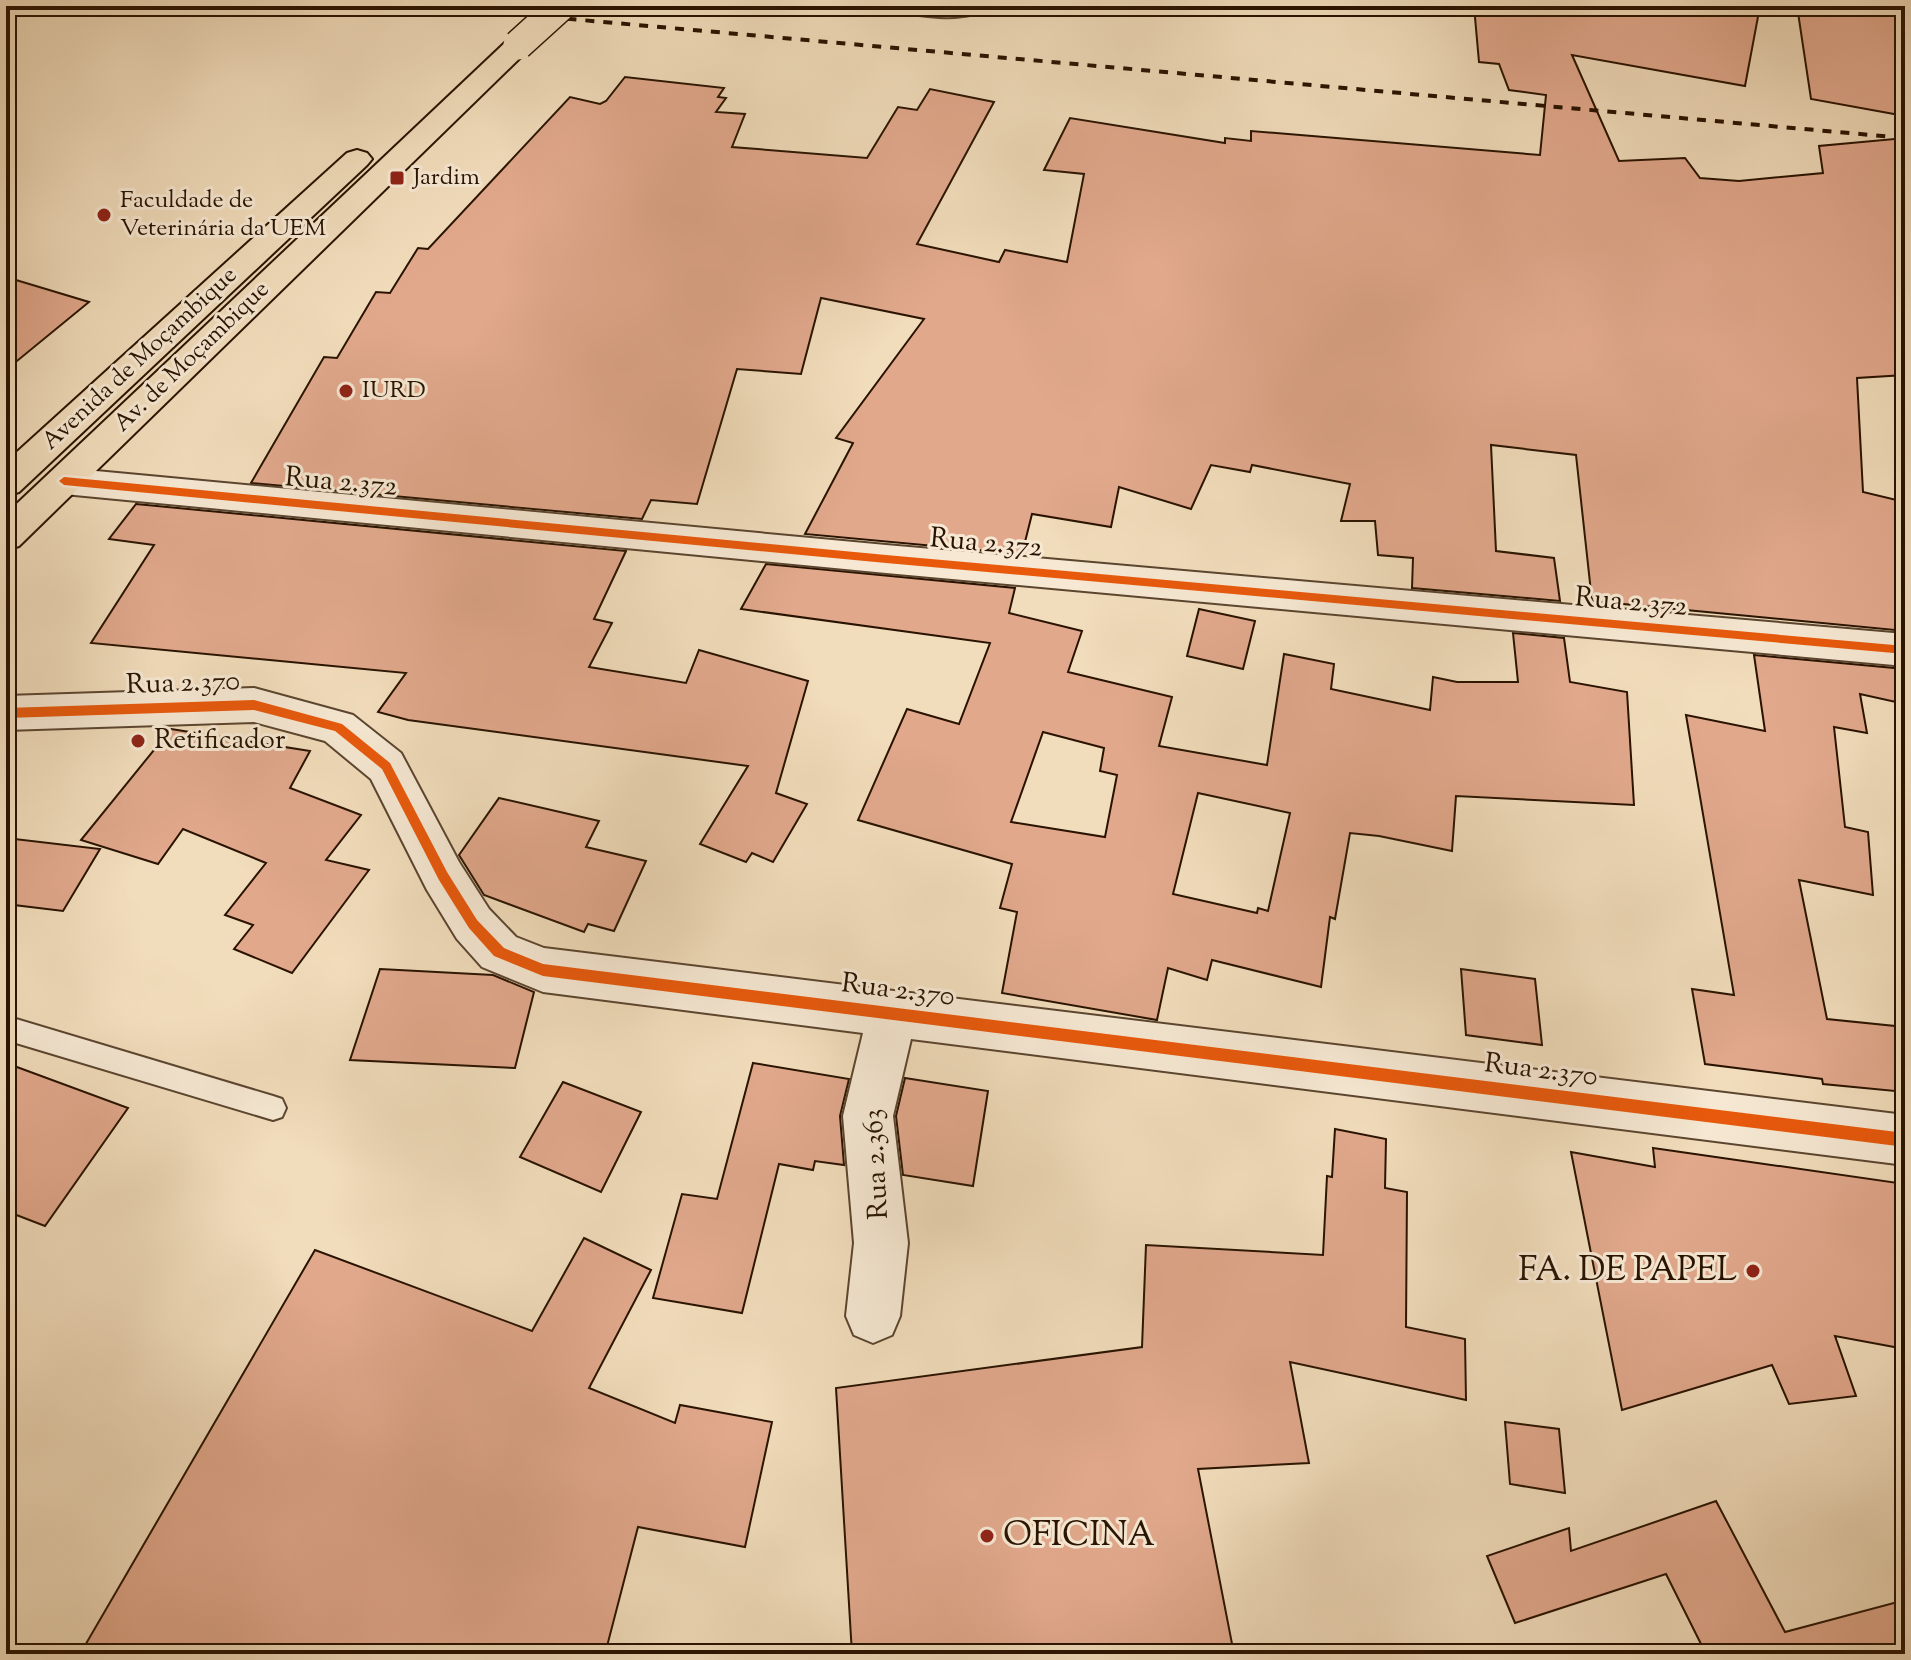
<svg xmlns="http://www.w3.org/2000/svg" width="1911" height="1660" viewBox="0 0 1911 1660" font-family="'Sorts Mill Goudy',serif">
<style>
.building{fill:#e1a88c;stroke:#291300;stroke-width:2;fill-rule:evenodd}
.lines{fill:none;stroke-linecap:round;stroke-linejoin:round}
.lane-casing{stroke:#5b452f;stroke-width:4}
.street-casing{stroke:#5b452f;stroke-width:4}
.highway-casing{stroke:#291300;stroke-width:4}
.lane{fill:#f6e8d3;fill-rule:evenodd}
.street{fill:#f6e8d3;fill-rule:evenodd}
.highway{fill:#f1dcbb;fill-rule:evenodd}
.rail{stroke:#291300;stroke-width:4;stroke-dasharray:9 9;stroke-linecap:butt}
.highway-bridge-casing{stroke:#291300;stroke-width:32;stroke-linecap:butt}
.highway-bridge{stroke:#f1dcbb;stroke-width:29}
.cycleway-casing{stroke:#f6e8d3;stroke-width:5}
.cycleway{fill:#e8590c;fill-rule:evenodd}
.poi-dot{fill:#8f2418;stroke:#f6e8d3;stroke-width:3}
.labels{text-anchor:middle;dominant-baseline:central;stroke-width:6;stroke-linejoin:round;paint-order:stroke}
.far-poi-label{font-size:24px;fill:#291300;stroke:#f6e8d3;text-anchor:start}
.far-street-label{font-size:24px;fill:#291300;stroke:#f6e8d3}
.street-label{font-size:28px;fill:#291300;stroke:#f6e8d3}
.poi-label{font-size:28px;fill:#291300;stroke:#f6e8d3;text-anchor:start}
.near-poi-label{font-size:34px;fill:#291300;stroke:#f6e8d3;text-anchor:end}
</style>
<rect width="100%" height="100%" fill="#f1dcbb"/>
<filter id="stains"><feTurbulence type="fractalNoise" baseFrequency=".0025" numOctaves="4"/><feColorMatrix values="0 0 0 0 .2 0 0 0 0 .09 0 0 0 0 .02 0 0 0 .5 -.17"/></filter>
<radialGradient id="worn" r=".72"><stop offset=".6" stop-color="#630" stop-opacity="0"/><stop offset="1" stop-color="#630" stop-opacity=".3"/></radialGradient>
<g class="building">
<path d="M 1474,6 L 1760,6 L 1745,86 L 1572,55 L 1619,161 L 1685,158 L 1700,178 L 1739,181 L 1823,173 L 1819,146 L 1905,138 L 1905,375 L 1857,378 L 1863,492 L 1905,502 L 1905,631 L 1592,601 L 1576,455 L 1491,445 L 1496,551 L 1554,558 L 1560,601 L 1412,588 L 1413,558 L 1378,555 L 1375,521 L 1341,521 L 1350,484 L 1252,465 L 1250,472 L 1211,465 L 1191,509 L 1119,487 L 1111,527 L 1032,514 L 1022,554 L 805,534 L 853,443 L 836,438 L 924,319 L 821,298 L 801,374 L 737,369 L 697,504 L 651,500 L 642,519 L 251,483 L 324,357 L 337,358 L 376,292 L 390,293 L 418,248 L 428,249 L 570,97 L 600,104 L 606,101 L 625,77 L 724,88 L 718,97 L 726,98 L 716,112 L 745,114 L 732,147 L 867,158 L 898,107 L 917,110 L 930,89 L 994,102 L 917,244 L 999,262 L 1005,250 L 1067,262 L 1084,174 L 1044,170 L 1070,118 L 1225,143 L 1225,138 L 1251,141 L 1251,131 L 1540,155 L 1546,95 L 1509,90 L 1499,64 L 1479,62 Z"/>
<path d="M 1797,6 L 1905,6 L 1905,116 L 1811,99 Z"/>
<path d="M 6,277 L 89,302 L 6,370 Z"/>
<path d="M 136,504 L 626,551 L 594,619 L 612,623 L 589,667 L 686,683 L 699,650 L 808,681 L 776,793 L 807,804 L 773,862 L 752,853 L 746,862 L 700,844 L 748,766 L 408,720 L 378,712 L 406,673 L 91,643 L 154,545 L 109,539 Z"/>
<path d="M 766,564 L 1015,588 L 1009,613 L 1082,631 L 1068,672 L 1172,697 L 1159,746 L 1267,765 L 1284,654 L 1334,664 L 1331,689 L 1430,710 L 1433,677 L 1457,682 L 1518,682 L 1513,633 L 1564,638 L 1570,682 L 1627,692 L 1634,805 L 1456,796 L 1452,851 L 1379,836 L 1350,833 L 1335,919 L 1330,917 L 1321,987 L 1212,960 L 1207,980 L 1168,968 L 1157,1020 L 1002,993 L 1017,912 L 1000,908 L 1012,864 L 858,820 L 907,709 L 959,724 L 990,643 L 741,609 ZM 1043,732 L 1104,748 L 1100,771 L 1117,775 L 1105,837 L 1011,822 ZM 1198,793 L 1290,813 L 1268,911 L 1258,908 L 1257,913 L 1173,894 Z"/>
<path d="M 1199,609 L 1255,621 L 1243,669 L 1187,656 Z"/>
<path d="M 1754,655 L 1905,669 L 1905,704 L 1860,694 L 1867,733 L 1834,727 L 1845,827 L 1868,832 L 1873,895 L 1799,880 L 1827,1019 L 1895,1026 L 1905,1056 L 1905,1092 L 1823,1084 L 1822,1079 L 1705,1064 L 1692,989 L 1734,995 L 1686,715 L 1765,731 Z"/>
<path d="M 171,729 L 310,751 L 290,788 L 361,815 L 326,860 L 369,870 L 292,973 L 234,949 L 253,925 L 225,915 L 266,863 L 183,829 L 158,864 L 81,840 Z"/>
<path d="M 499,798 L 599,821 L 586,847 L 646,861 L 614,931 L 588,924 L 584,932 L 484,895 L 459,855 Z"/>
<path d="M 6,838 L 100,849 L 63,911 L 6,904 Z"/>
<path d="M 380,969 L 493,975 L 534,992 L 515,1068 L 350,1060 Z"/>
<path d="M 1461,969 L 1535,979 L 1542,1045 L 1466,1035 Z"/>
<path d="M 6,1063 L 128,1108 L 45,1226 L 6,1211 Z"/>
<path d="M 753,1063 L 849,1079 L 840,1116 L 844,1165 L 815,1161 L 813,1170 L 779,1164 L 742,1313 L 653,1298 L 682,1194 L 717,1199 Z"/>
<path d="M 905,1078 L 988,1091 L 973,1186 L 903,1175 L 896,1116 Z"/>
<path d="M 563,1082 L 641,1112 L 601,1192 L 520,1157 Z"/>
<path d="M 1335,1129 L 1386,1139 L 1385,1188 L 1407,1192 L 1406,1327 L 1465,1339 L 1466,1400 L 1290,1362 L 1309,1463 L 1198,1469 L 1234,1654 L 852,1654 L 836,1388 L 1142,1347 L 1146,1245 L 1323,1255 L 1327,1176 L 1332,1177 Z"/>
<path d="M 1653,1148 L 1905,1184 L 1905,1349 L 1835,1336 L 1856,1396 L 1789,1404 L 1772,1365 L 1622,1410 L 1571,1152 L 1655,1167 Z"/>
<path d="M 584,1238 L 651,1270 L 589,1388 L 675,1423 L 680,1405 L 772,1422 L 745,1547 L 638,1527 L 605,1654 L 80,1654 L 315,1250 L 532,1331 Z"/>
<path d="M 1505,1422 L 1559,1429 L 1565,1493 L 1510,1484 Z"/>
<path d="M 1716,1501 L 1785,1632 L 1905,1600 L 1905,1654 L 1706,1654 L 1666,1574 L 1515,1623 L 1487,1556 L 1569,1528 L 1571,1551 Z"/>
</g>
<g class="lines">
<defs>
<g id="lane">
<path d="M 878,6 L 948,8 L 991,6 C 964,26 915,14 884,10 Z"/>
<path d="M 6,1016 L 273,1096 L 282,1099 L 286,1108 L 282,1117 L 273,1120 L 6,1040 Z"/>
</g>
<g id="street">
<path d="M 64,468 L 886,545 L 1905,634 L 1905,666 L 886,573 L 64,494 L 51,490 L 46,481 L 51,472 Z"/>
<path d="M 254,688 L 353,715 L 401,753 L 459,862 L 489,909 L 516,937 L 544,948 L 1905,1115 L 1905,1165 L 911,1039 L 893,1116 L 908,1243 L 900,1316 L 892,1335 L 873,1343 L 854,1335 L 846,1316 L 854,1243 L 843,1116 L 863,1033 L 543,992 L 482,967 L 457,939 L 427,890 L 371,779 L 325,741 L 254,722 L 6,730 L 6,696 Z"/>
</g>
<g id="highway">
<path d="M 518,37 L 527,39 L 531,45 L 527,51 L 19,546 L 6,550 L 6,514 L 509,39 Z"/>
<path d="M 357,150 L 367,153 L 372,159 L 367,165 L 19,492 L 6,496 L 6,462 L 347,153 Z"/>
</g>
</defs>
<use href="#lane" class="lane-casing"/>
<use href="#street" class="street-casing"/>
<use href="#highway" class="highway-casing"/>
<use href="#lane" class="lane"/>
<use href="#street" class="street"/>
<use href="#highway" class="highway"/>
<path class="rail" d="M 424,6 L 1905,138"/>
<defs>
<path id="highway-bridge" d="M 518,45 L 561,6"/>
</defs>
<use href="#highway-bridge" class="highway-bridge-casing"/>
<use href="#highway-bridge" class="highway-bridge"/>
<defs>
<g id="cycleway">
<path d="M 64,477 L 886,555 L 1905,646 L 1905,654 L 886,563 L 64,485 L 59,481 Z"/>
<path d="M 254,700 L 342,724 L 390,763 L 447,872 L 477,920 L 504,948 L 543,964 L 1905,1133 L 1905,1147 L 543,976 L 494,956 L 469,928 L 439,880 L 382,769 L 335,731 L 254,710 L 6,718 L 6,708 Z"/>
</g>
</defs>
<use href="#cycleway" class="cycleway-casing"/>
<use href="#cycleway" class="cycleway"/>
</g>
<g class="poi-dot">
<rect x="389" y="170" width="16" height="16" rx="4"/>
<circle cx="104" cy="215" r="8"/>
<circle cx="346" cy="391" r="8"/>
<circle cx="138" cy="741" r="8"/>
<circle cx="1753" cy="1271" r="8"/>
<circle cx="987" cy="1536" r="8"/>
</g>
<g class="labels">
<g class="far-poi-label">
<text x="413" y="178">Jardim</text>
<text x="120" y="201">Faculdade de<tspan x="120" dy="28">Veterinária da UEM</tspan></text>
<text x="362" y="391">IURD</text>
</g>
<g class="far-street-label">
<text transform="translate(192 357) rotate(-44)">Av. de Moçambique</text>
<text transform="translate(140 359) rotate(-43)">Avenida de Moçambique</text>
</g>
<g class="street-label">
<text transform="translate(341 483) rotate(5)">Rua 2.372</text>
<text transform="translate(986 544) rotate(5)">Rua 2.372</text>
<text transform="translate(1631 603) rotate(5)">Rua 2.372</text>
<text transform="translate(183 684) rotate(-2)">Rua 2.370</text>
<text transform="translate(898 991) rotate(7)">Rua 2.370</text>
<text transform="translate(1541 1071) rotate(7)">Rua 2.370</text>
<text transform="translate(877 1164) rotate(-93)">Rua 2.363</text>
</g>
<g class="poi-label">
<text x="154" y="741">Retificador</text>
</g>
<g class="near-poi-label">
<text x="1737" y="1271">FA. DE PAPEL</text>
<text x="1003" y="1536" text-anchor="start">OFICINA</text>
</g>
</g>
<rect width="1911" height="1660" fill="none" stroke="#f1dcbb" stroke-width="32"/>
<rect x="8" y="8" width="1895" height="1644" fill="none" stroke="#291300" stroke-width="4"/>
<rect x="16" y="16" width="1879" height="1628" fill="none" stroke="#291300" stroke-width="2"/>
<rect width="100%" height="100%" filter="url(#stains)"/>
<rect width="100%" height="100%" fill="url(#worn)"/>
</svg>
